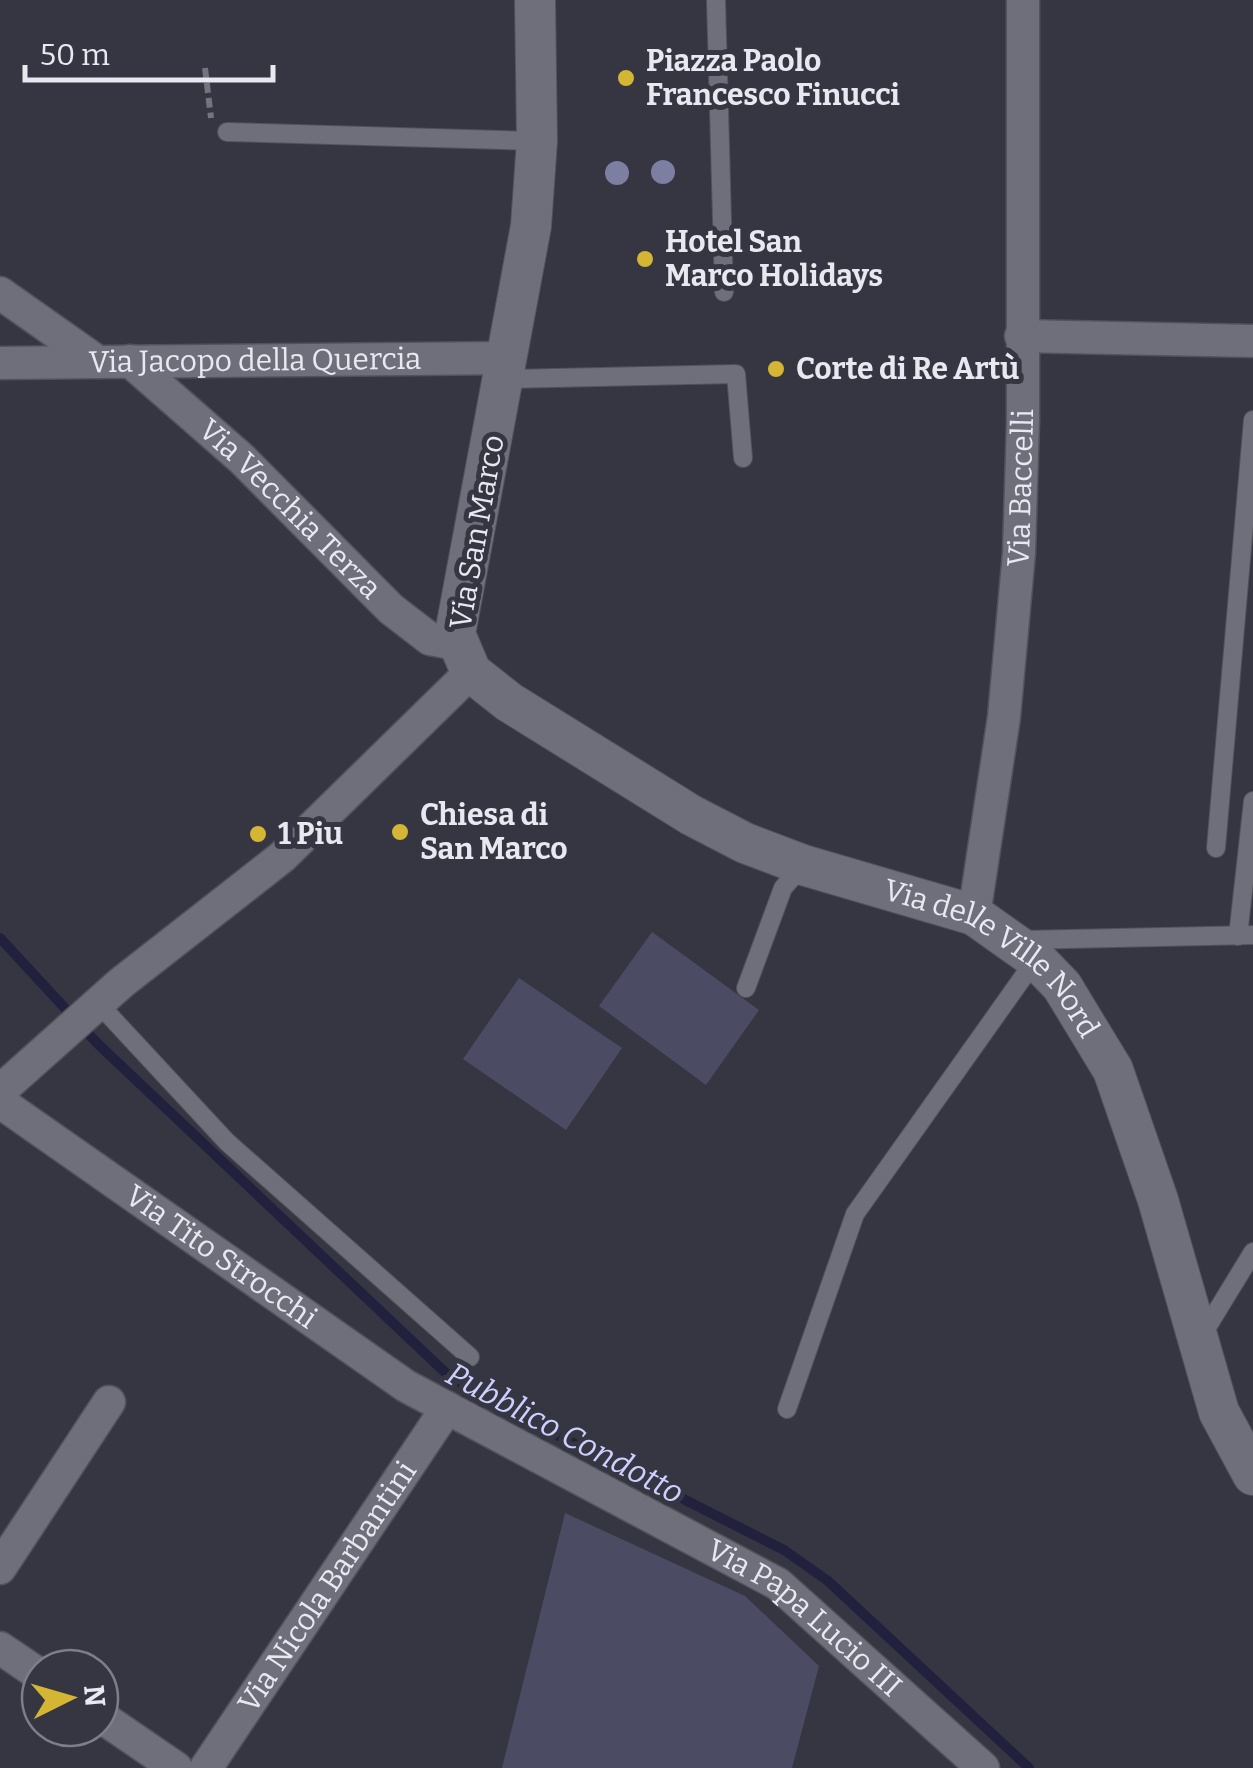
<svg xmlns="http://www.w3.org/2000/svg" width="1253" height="1768" viewBox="0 0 1253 1768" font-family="Bitter,serif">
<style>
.green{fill:#4b4c63}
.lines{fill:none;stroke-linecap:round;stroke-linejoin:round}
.stream{stroke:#21213d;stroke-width:10}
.service-casing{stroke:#52525b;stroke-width:20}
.minor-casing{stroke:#52525b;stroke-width:35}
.tertiary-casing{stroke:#52525b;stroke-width:42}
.path{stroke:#73747d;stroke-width:6;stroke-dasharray:10 5;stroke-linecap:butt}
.service{stroke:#6e6f7b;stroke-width:18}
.minor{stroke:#6e6f7b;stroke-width:32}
.tertiary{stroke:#6e6f7b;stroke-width:40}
.tree{fill:#7c7ea2}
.poi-dot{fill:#d5b534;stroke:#353641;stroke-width:4}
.labels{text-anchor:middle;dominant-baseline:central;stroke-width:10;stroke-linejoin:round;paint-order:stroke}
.poi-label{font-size:30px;font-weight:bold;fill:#e8e9f0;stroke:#353641;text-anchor:start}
.street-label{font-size:30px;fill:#e8e9f0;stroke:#353641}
.water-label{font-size:32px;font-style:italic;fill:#cdcffe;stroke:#353641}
</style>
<rect width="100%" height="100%" fill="#353641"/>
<g class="green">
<path d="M 652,932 L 759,1010 L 706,1085 L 599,1006 Z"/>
<path d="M 519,978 L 622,1048 L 566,1130 L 463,1059 Z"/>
<path d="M 565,1513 L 745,1596 L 819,1666 L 792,1768 L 502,1768 Z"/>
</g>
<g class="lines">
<path class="stream" d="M 0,938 L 98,1044 L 449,1376 L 492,1402 L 784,1550 L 828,1581 L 1029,1768"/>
<defs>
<g id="service">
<path d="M 716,0 L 724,292"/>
<path d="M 227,132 L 537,141"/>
<path d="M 504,379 L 736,374 L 743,458"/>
<path d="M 1216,848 L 1253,420"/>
<path d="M 1238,936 L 1253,801"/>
<path d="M 1022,940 L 1253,935"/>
<path d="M 746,988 L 783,888 L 803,865"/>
<path d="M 98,1003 L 227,1142 L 470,1357"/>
<path d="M 1201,1337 L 1253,1252"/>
<path d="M 787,1409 L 855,1214 L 1036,959"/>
</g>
<g id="minor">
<path d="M 0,293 L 98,362"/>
<path d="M 1021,336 L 1253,341"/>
<path id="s1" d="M 130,361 L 242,459 L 391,609 L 430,639 L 457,644"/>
<path id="s2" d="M 0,363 L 509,358"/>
<path id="s3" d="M 974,915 L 1004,717 L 1019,553 L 1023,421 L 1023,0"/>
<path d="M 0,1091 L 121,983 L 282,857 L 471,672"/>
<path id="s4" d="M 0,1102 L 406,1386 L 778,1584 L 983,1768"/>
<path d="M 0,1568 L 109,1402"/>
<path d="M 0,1648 L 40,1675"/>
<path d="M 100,1716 L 176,1768"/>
<path id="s5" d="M 206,1768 L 447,1408"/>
</g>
<g id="tertiary">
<path id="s6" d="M 535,0 L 537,141 L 531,226 L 455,634 L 471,672 L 509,702 L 691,815 L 745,843 L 803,865 L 974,915 L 1036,959 L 1062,986 L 1113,1070 L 1158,1200 L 1219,1412 L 1253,1475"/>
</g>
</defs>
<use href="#service" class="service-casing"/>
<use href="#minor" class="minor-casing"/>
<use href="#tertiary" class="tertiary-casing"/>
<path class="path" d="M 205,68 L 211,118"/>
<use href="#service" class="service"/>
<use href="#minor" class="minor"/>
<use href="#tertiary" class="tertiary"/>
</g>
<g class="tree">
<circle cx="663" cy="172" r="12"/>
<circle cx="617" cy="173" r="12"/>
</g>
<g class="poi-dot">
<circle cx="626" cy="78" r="10"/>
<circle cx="645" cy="259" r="10"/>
<circle cx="776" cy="369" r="10"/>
<circle cx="400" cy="832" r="10"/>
<circle cx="258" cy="834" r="10"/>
</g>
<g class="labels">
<g class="poi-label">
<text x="646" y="61">Piazza Paolo<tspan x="646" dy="34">Francesco Finucci</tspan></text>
<text x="665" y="242">Hotel San<tspan x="665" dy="34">Marco Holidays</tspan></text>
<text x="796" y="369">Corte di Re Artù</text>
<text x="420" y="815">Chiesa di<tspan x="420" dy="34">San Marco</tspan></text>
<text x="278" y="834">1 Piu</text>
</g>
<g class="street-label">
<text stroke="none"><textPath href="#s2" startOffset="255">Via Jacopo della Quercia</textPath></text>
<text stroke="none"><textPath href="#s3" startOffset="430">Via Baccelli</textPath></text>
<text stroke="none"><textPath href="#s1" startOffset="218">Via Vecchia Terza</textPath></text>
<text transform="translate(477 532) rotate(-80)">Via San Marco</text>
<text stroke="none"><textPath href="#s6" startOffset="1285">Via delle Ville Nord</textPath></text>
<text stroke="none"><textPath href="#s4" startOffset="270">Via Tito Strocchi</textPath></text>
<text stroke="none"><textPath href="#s5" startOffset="218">Via Nicola Barbantini</textPath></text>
<text stroke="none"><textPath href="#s4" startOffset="958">Via Papa Lucio III</textPath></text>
</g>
<g class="water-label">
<text transform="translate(565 1433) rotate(28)">Pubblico Condotto</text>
</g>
</g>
<g transform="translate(70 1698) rotate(85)"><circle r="48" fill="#353641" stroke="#7d7e87" stroke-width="2.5"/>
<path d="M0-8L18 38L0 25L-18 38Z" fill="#d5b534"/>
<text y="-15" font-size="28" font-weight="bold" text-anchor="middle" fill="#e8e9f0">N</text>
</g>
<path d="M25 65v15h248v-15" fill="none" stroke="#e8e9f0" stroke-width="5"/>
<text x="40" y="65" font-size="30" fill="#e8e9f0" stroke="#353641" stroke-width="8" paint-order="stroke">50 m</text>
</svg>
